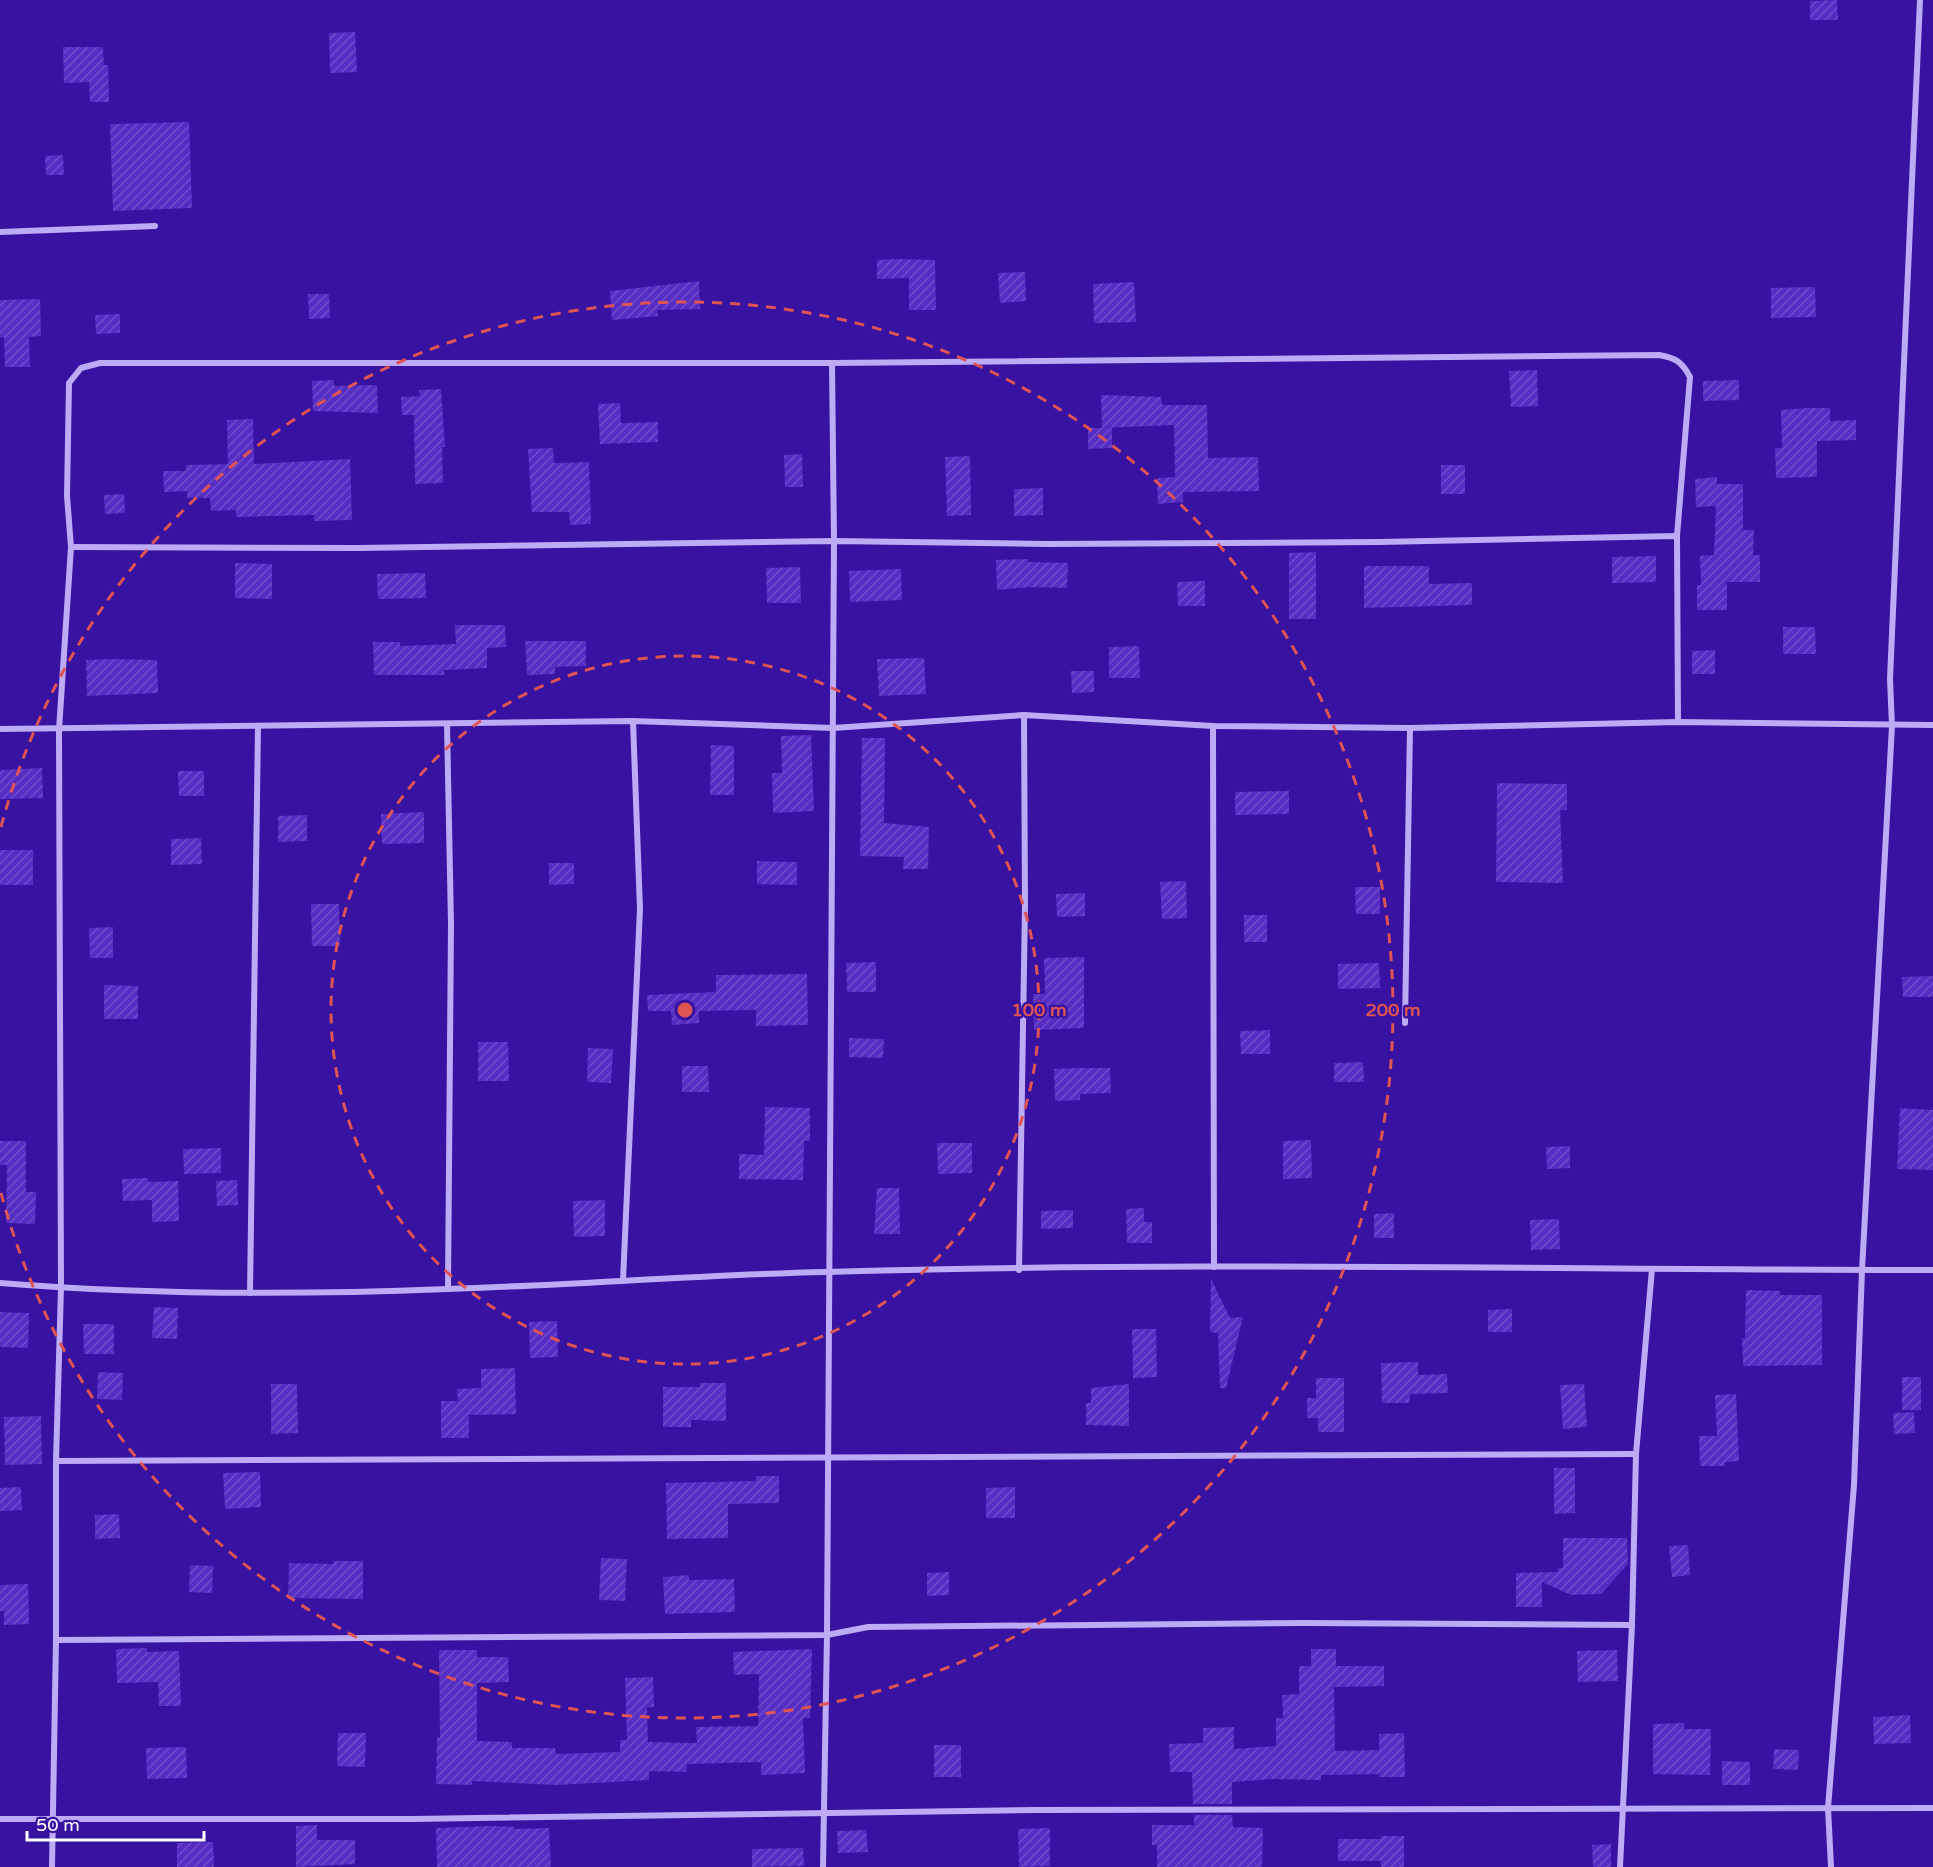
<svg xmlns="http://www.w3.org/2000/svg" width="1933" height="1867" viewBox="0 0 1933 1867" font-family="'Varela Round',sans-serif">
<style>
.building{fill:url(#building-hatch)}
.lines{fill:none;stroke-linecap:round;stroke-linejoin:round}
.minor{stroke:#bdabf5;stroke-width:6}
.ring{fill:none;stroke:#de5353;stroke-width:3;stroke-dasharray:10 8}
.centre{fill:#de5353;stroke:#3812a0;stroke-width:3}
.ring-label{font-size:18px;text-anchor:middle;font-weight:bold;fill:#de5353;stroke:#3812a0;stroke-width:4.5;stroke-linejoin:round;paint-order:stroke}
</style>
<defs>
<pattern id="building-hatch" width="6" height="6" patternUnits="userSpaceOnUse" patternTransform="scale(1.5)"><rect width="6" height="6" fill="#552dc3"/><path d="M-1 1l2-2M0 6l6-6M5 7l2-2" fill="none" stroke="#6e4ccc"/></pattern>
</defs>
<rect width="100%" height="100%" fill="#3812a0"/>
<g class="building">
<path d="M 1837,0 L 1838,20 L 1810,20 L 1810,1 Z"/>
<path d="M 355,32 L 357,72 L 330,73 L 329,33 Z"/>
<path d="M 63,47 L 103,47 L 104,65 L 108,65 L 109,102 L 90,102 L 89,82 L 64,83 Z"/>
<path d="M 189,122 L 192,208 L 113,211 L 110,124 Z"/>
<path d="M 63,155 L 64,175 L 46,175 L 45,156 Z"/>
<path d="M 896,259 L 935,260 L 936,310 L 909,310 L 909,278 L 877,279 L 877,260 Z"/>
<path d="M 1025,272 L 1026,301 L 1000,303 L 998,273 Z"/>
<path d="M 699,281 L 700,309 L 657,310 L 658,316 L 612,320 L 610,291 Z"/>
<path d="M 1134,282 L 1136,322 L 1094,323 L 1093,284 Z"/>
<path d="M 1815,287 L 1816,317 L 1771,318 L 1771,288 Z"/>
<path d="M 308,294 L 329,294 L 330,318 L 309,319 Z"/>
<path d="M 40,299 L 41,336 L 29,337 L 30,367 L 5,367 L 4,337 L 0,338 L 0,300 Z"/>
<path d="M 120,314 L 120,333 L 96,334 L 95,315 Z"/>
<path d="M 1537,370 L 1538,406 L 1511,407 L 1509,371 Z"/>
<path d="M 334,380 L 334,386 L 377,385 L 378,413 L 313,411 L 312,381 Z"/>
<path d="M 1739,380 L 1739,400 L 1703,401 L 1703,381 Z"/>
<path d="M 441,389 L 445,447 L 442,447 L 443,483 L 415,484 L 414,415 L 402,415 L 401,397 L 420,396 L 419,390 Z"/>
<path d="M 1101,395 L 1161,397 L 1162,405 L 1207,405 L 1208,458 L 1258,457 L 1259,491 L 1183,492 L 1183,502 L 1158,504 L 1157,478 L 1175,477 L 1174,425 L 1102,428 Z"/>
<path d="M 620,403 L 621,423 L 658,422 L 658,442 L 600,444 L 598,404 Z"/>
<path d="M 1808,408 L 1830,408 L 1830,421 L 1856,420 L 1856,440 L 1817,441 L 1817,477 L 1776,478 L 1775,448 L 1782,448 L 1781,410 Z"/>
<path d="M 253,419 L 254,464 L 350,459 L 352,520 L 314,521 L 314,515 L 236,517 L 236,510 L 211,511 L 210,498 L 187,498 L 187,491 L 164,492 L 163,471 L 186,471 L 186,465 L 228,464 L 227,420 Z"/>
<path d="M 1088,428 L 1112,428 L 1112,448 L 1088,449 Z"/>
<path d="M 553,448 L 554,463 L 589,462 L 591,524 L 570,525 L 569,512 L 532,512 L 528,449 Z"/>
<path d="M 802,454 L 803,487 L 785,487 L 784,455 Z"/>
<path d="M 970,456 L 971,515 L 947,516 L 945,457 Z"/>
<rect x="1441" y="465" width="24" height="29"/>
<path d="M 1717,477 L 1717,484 L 1743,484 L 1743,530 L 1754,530 L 1753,555 L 1760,555 L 1760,582 L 1727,582 L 1727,610 L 1697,610 L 1697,585 L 1701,585 L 1700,556 L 1714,555 L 1716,506 L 1696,507 L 1695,479 Z"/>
<path d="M 1043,488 L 1043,515 L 1014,516 L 1014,489 Z"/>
<path d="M 124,494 L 125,513 L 105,514 L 104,495 Z"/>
<path d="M 1316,552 L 1316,619 L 1289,619 L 1289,553 Z"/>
<path d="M 1656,556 L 1656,582 L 1612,583 L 1612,557 Z"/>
<path d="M 1028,559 L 1028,562 L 1068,563 L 1067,588 L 1029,587 L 997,590 L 996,560 Z"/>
<path d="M 235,563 L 272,564 L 272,599 L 235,598 Z"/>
<path d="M 1364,566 L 1429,566 L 1429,584 L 1472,583 L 1472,605 L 1364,608 Z"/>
<path d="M 800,567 L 801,603 L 767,603 L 766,568 Z"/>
<path d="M 901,569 L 902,600 L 850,602 L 849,571 Z"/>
<path d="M 425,573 L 426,598 L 378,599 L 377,574 Z"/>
<path d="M 1205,581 L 1205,606 L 1178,606 L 1177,582 Z"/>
<path d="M 455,625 L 505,625 L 506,647 L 487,648 L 487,668 L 444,670 L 444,675 L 374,675 L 373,642 L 400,642 L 400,646 L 456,644 Z"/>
<path d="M 1783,627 L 1815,627 L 1816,654 L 1783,654 Z"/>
<path d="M 525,641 L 586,641 L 586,666 L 555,667 L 555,674 L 527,675 Z"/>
<path d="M 1139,646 L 1140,678 L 1109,678 L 1109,647 Z"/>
<path d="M 1715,650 L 1715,674 L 1692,674 L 1692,651 Z"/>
<path d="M 924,658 L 926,694 L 879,696 L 877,659 Z"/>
<path d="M 110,659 L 157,660 L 158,693 L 87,696 L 86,660 Z"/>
<path d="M 1071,671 L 1094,671 L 1094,692 L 1072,693 Z"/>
<path d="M 811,735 L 814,811 L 773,813 L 772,773 L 782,773 L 781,736 Z"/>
<path d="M 862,738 L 885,738 L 884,823 L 929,827 L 928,869 L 903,869 L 904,857 L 860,856 Z"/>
<path d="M 711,745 L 734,746 L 734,795 L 710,795 Z"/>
<path d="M 42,768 L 43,798 L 0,799 L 0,770 Z"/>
<path d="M 178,771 L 204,771 L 204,796 L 179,796 Z"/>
<path d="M 1497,783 L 1567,784 L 1567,810 L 1560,810 L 1563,883 L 1496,882 Z"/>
<path d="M 1289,791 L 1289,814 L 1235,815 L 1235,792 Z"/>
<path d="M 424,812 L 424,843 L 382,844 L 381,814 Z"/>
<path d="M 307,815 L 307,841 L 278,842 L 278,816 Z"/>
<path d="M 201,838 L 202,864 L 171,865 L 171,839 Z"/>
<rect x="0" y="850" width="33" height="35"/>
<path d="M 757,861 L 797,862 L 797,885 L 757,884 Z"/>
<path d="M 549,863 L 574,863 L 574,884 L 549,885 Z"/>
<path d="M 1186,881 L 1187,918 L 1162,919 L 1160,882 Z"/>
<path d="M 1355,887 L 1380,887 L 1380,914 L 1356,914 Z"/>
<path d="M 1085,893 L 1085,916 L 1057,917 L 1056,894 Z"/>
<path d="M 311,904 L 339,904 L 340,946 L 312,946 Z"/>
<rect x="1244" y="915" width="23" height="27"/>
<path d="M 113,927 L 113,958 L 90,958 L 89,928 Z"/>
<path d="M 1084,957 L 1084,1028 L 1034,1030 L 1033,994 L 1045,994 L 1044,958 Z"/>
<path d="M 876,962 L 876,992 L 847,992 L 846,963 Z"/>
<path d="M 1379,963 L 1380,988 L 1338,989 L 1338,964 Z"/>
<path d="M 807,974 L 808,1025 L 756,1026 L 756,1010 L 699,1011 L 699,1023 L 672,1025 L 671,1011 L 648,1011 L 647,995 L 716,992 L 716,975 Z"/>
<path d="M 1933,976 L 1933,997 L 1903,997 L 1902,977 Z"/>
<path d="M 104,985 L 138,986 L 138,1019 L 104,1019 Z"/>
<path d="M 1270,1030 L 1270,1054 L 1241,1054 L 1240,1031 Z"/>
<path d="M 849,1038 L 884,1039 L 883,1058 L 849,1057 Z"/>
<path d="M 478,1042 L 508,1042 L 509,1081 L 478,1081 Z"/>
<path d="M 588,1048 L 613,1049 L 611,1083 L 587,1082 Z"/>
<path d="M 1363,1062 L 1364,1082 L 1334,1082 L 1334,1063 Z"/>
<path d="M 682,1066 L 708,1066 L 709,1092 L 682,1092 Z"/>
<path d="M 1079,1068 L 1110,1068 L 1111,1093 L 1080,1094 L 1080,1100 L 1055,1101 L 1054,1069 Z"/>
<path d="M 765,1107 L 810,1108 L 810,1141 L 804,1141 L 803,1180 L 739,1179 L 739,1154 L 764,1155 Z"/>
<path d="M 1900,1108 L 1933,1110 L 1933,1170 L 1897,1169 Z"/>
<path d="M 1311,1140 L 1312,1178 L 1283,1179 L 1283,1141 Z"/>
<path d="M 0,1141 L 26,1141 L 26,1192 L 36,1192 L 35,1224 L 6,1223 L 7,1165 L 0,1165 Z"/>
<path d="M 937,1143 L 972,1143 L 972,1173 L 938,1174 Z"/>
<path d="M 1570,1146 L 1570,1168 L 1547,1169 L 1546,1147 Z"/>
<path d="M 221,1148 L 221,1173 L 184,1174 L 183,1149 Z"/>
<path d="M 148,1178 L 148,1182 L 178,1181 L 179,1221 L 152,1222 L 152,1200 L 123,1201 L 122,1179 Z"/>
<path d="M 237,1180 L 238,1205 L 217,1206 L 216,1181 Z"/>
<path d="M 877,1188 L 899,1188 L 900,1234 L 874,1234 Z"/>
<path d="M 605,1200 L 605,1236 L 574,1237 L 573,1201 Z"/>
<path d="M 1144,1208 L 1144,1222 L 1152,1222 L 1152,1243 L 1127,1243 L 1126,1209 Z"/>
<path d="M 1073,1210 L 1073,1228 L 1041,1229 L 1041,1211 Z"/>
<path d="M 1394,1213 L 1394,1238 L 1374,1238 L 1374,1214 Z"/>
<path d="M 1559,1219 L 1560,1249 L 1531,1250 L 1530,1220 Z"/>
<path d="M 1211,1279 L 1230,1318 L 1243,1317 L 1226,1388 L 1220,1388 L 1218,1333 L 1210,1332 Z"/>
<path d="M 1746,1290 L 1780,1291 L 1780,1295 L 1822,1295 L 1822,1365 L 1743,1366 L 1742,1338 L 1745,1338 Z"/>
<path d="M 154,1307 L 178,1308 L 177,1339 L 152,1338 Z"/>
<path d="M 1512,1309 L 1512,1332 L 1488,1332 L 1488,1310 Z"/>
<path d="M 0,1312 L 29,1313 L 28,1348 L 0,1347 Z"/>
<path d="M 557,1321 L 558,1357 L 530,1358 L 529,1322 Z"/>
<path d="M 83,1324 L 114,1324 L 114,1354 L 84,1354 Z"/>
<path d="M 1132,1329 L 1156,1329 L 1157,1377 L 1133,1378 Z"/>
<path d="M 1418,1362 L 1418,1375 L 1447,1374 L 1448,1393 L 1410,1394 L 1409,1403 L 1382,1403 L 1381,1363 Z"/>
<path d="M 515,1368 L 516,1414 L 469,1415 L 469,1438 L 441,1438 L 441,1401 L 458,1401 L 457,1389 L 481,1388 L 481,1369 Z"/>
<path d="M 98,1372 L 123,1373 L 122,1400 L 97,1399 Z"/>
<rect x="1902" y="1377" width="19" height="33"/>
<path d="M 1316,1378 L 1344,1378 L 1344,1432 L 1318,1432 L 1318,1418 L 1307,1418 L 1307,1398 L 1316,1398 Z"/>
<path d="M 700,1383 L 726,1383 L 726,1421 L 691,1420 L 691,1427 L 663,1427 L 663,1387 L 700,1387 Z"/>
<path d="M 271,1384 L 297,1384 L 298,1433 L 271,1434 Z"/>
<path d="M 1129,1384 L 1129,1426 L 1086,1425 L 1086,1403 L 1091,1403 L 1091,1388 Z"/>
<path d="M 1584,1384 L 1587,1427 L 1563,1429 L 1560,1385 Z"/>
<path d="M 1736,1394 L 1739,1461 L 1725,1462 L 1725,1466 L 1700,1466 L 1699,1436 L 1717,1436 L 1715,1395 Z"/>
<path d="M 1914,1412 L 1915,1433 L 1894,1434 L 1893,1413 Z"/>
<path d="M 41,1416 L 42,1464 L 5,1465 L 4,1417 Z"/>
<path d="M 1554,1468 L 1575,1468 L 1575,1513 L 1554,1514 Z"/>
<path d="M 260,1472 L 261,1507 L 225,1509 L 223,1473 Z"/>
<path d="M 756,1476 L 779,1476 L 779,1503 L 728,1504 L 728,1538 L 667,1539 L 666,1483 L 756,1481 Z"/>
<path d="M 21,1487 L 22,1510 L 0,1511 L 0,1488 Z"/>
<path d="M 1015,1487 L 1015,1518 L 986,1518 L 986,1488 Z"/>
<path d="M 119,1514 L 120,1538 L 95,1539 L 95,1515 Z"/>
<path d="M 1563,1538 L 1627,1538 L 1628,1564 L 1601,1594 L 1571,1595 L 1542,1582 L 1542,1607 L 1516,1607 L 1516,1573 L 1558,1572 L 1558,1568 L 1563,1568 Z"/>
<path d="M 1688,1545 L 1690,1575 L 1672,1577 L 1669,1546 Z"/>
<path d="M 601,1558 L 627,1559 L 625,1601 L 599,1600 Z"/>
<path d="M 333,1561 L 363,1561 L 363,1599 L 288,1598 L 289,1563 L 333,1564 Z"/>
<path d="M 190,1565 L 213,1566 L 212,1593 L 189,1592 Z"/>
<path d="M 949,1572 L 949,1595 L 927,1596 L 927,1573 Z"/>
<path d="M 689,1575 L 689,1580 L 734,1579 L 735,1612 L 665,1614 L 663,1577 Z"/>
<path d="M 28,1584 L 29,1624 L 4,1625 L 4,1611 L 0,1611 L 0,1585 Z"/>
<path d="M 147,1648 L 147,1652 L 179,1651 L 181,1706 L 159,1706 L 158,1682 L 117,1683 L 116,1649 Z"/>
<path d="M 812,1649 L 810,1718 L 803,1718 L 805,1773 L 761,1775 L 761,1762 L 687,1764 L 686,1772 L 649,1771 L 649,1780 L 556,1785 L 472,1781 L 472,1785 L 436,1784 L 437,1737 L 440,1738 L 439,1650 L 477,1650 L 477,1657 L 508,1657 L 509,1682 L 477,1683 L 477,1741 L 512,1742 L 512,1748 L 555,1748 L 556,1754 L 620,1752 L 620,1740 L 627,1740 L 625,1678 L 653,1677 L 654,1707 L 647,1707 L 648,1742 L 697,1743 L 696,1727 L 758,1726 L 759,1674 L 734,1675 L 733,1652 Z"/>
<path d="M 1311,1649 L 1336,1649 L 1336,1666 L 1384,1666 L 1384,1686 L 1334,1687 L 1335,1751 L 1379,1750 L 1379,1734 L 1404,1733 L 1405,1777 L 1379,1777 L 1379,1774 L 1321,1775 L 1321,1780 L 1272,1779 L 1232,1782 L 1232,1804 L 1193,1804 L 1192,1772 L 1170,1772 L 1169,1744 L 1203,1743 L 1203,1728 L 1234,1727 L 1234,1749 L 1276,1746 L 1276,1718 L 1283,1718 L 1282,1695 L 1299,1694 L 1299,1666 L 1311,1666 Z"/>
<path d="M 1617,1650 L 1618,1681 L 1578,1682 L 1577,1651 Z"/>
<path d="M 1910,1715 L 1911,1743 L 1874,1744 L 1873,1717 Z"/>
<path d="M 1684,1723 L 1684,1729 L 1711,1729 L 1710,1775 L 1653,1774 L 1653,1724 Z"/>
<path d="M 338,1733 L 366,1733 L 365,1767 L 337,1766 Z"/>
<rect x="934" y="1745" width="27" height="32"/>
<path d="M 186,1747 L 187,1778 L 147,1779 L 146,1748 Z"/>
<path d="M 1774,1749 L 1799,1750 L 1798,1770 L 1773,1769 Z"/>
<path d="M 1722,1761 L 1750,1762 L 1750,1785 L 1722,1785 Z"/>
<path d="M 1194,1815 L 1232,1815 L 1233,1827 L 1263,1828 L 1262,1867 L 1157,1867 L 1157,1845 L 1152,1845 L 1152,1825 L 1194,1825 Z"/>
<path d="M 317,1825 L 317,1840 L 355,1840 L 355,1864 L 296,1867 L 296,1826 Z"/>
<path d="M 490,1826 L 514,1827 L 514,1829 L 549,1828 L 551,1867 L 437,1867 L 436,1828 Z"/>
<path d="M 1050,1828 L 1050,1866 L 1019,1867 L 1018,1829 Z"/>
<path d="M 866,1830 L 868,1852 L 838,1853 L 837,1831 Z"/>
<path d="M 1381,1836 L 1404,1836 L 1404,1867 L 1381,1867 L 1381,1861 L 1338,1861 L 1338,1839 L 1381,1839 Z"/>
<path d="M 213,1842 L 214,1867 L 177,1867 L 177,1843 Z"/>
<path d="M 1611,1844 L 1611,1867 L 1593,1867 L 1592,1845 Z"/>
<path d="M 803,1848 L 804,1866 L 752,1867 L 752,1849 Z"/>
</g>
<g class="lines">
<g class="minor">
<path d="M 0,232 L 155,226"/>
<path d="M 71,547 L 358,548 L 834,541 L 1047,544 L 1379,542 L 1677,536 L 1678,722"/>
<path d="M 447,724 L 451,924 L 448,1289"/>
<path d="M 1213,726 L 1214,1267"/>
<path d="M 0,729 L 633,721 L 833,728 L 1024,715 L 1213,726 L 1410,728 L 1678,722 L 1933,725"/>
<path d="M 1405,1023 L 1410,728"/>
<path d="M 1019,1270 L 1025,906 L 1024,715"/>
<path d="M 623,1280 L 640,909 L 633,721"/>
<path d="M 0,1283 C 148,1295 298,1295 447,1289 C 573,1285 699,1275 825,1272 C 1194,1261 1564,1270 1933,1270"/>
<path d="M 250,1293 L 258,727"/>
<path d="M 56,1461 L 1636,1454"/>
<path d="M 56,1640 L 827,1635 L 834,541 L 832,363"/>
<path d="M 0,1819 L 413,1819 L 1034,1810 L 1933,1808"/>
<path d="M 52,1867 L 56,1640 L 56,1461 L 61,1288 L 59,730 L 71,547 L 67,496 L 69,383 L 81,368 L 100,363 L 832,363 L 1659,355 C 1676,358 1682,362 1690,377 L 1677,536"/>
<path d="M 823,1867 L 827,1635 L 868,1627 L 1304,1623 L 1632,1625"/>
<path d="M 1620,1867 L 1632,1625 L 1636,1454 L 1652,1269"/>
<path d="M 1831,1867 L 1828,1808 L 1854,1485 L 1862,1270 L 1892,726 L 1890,679 L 1920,0"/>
</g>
</g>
<g class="ring">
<circle cx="685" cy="1010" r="354"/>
<path d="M1 827A708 708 0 1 1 1 1193"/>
</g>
<circle cx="685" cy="1010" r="9" class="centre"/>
<g class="ring-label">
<text x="1039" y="1016">100 m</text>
<text x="1393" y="1016">200 m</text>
</g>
<path d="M27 1831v9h177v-9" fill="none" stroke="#ffffff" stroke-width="3"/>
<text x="36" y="1831" font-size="18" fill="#ffffff" stroke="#3812a0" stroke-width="4.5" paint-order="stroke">50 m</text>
</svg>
